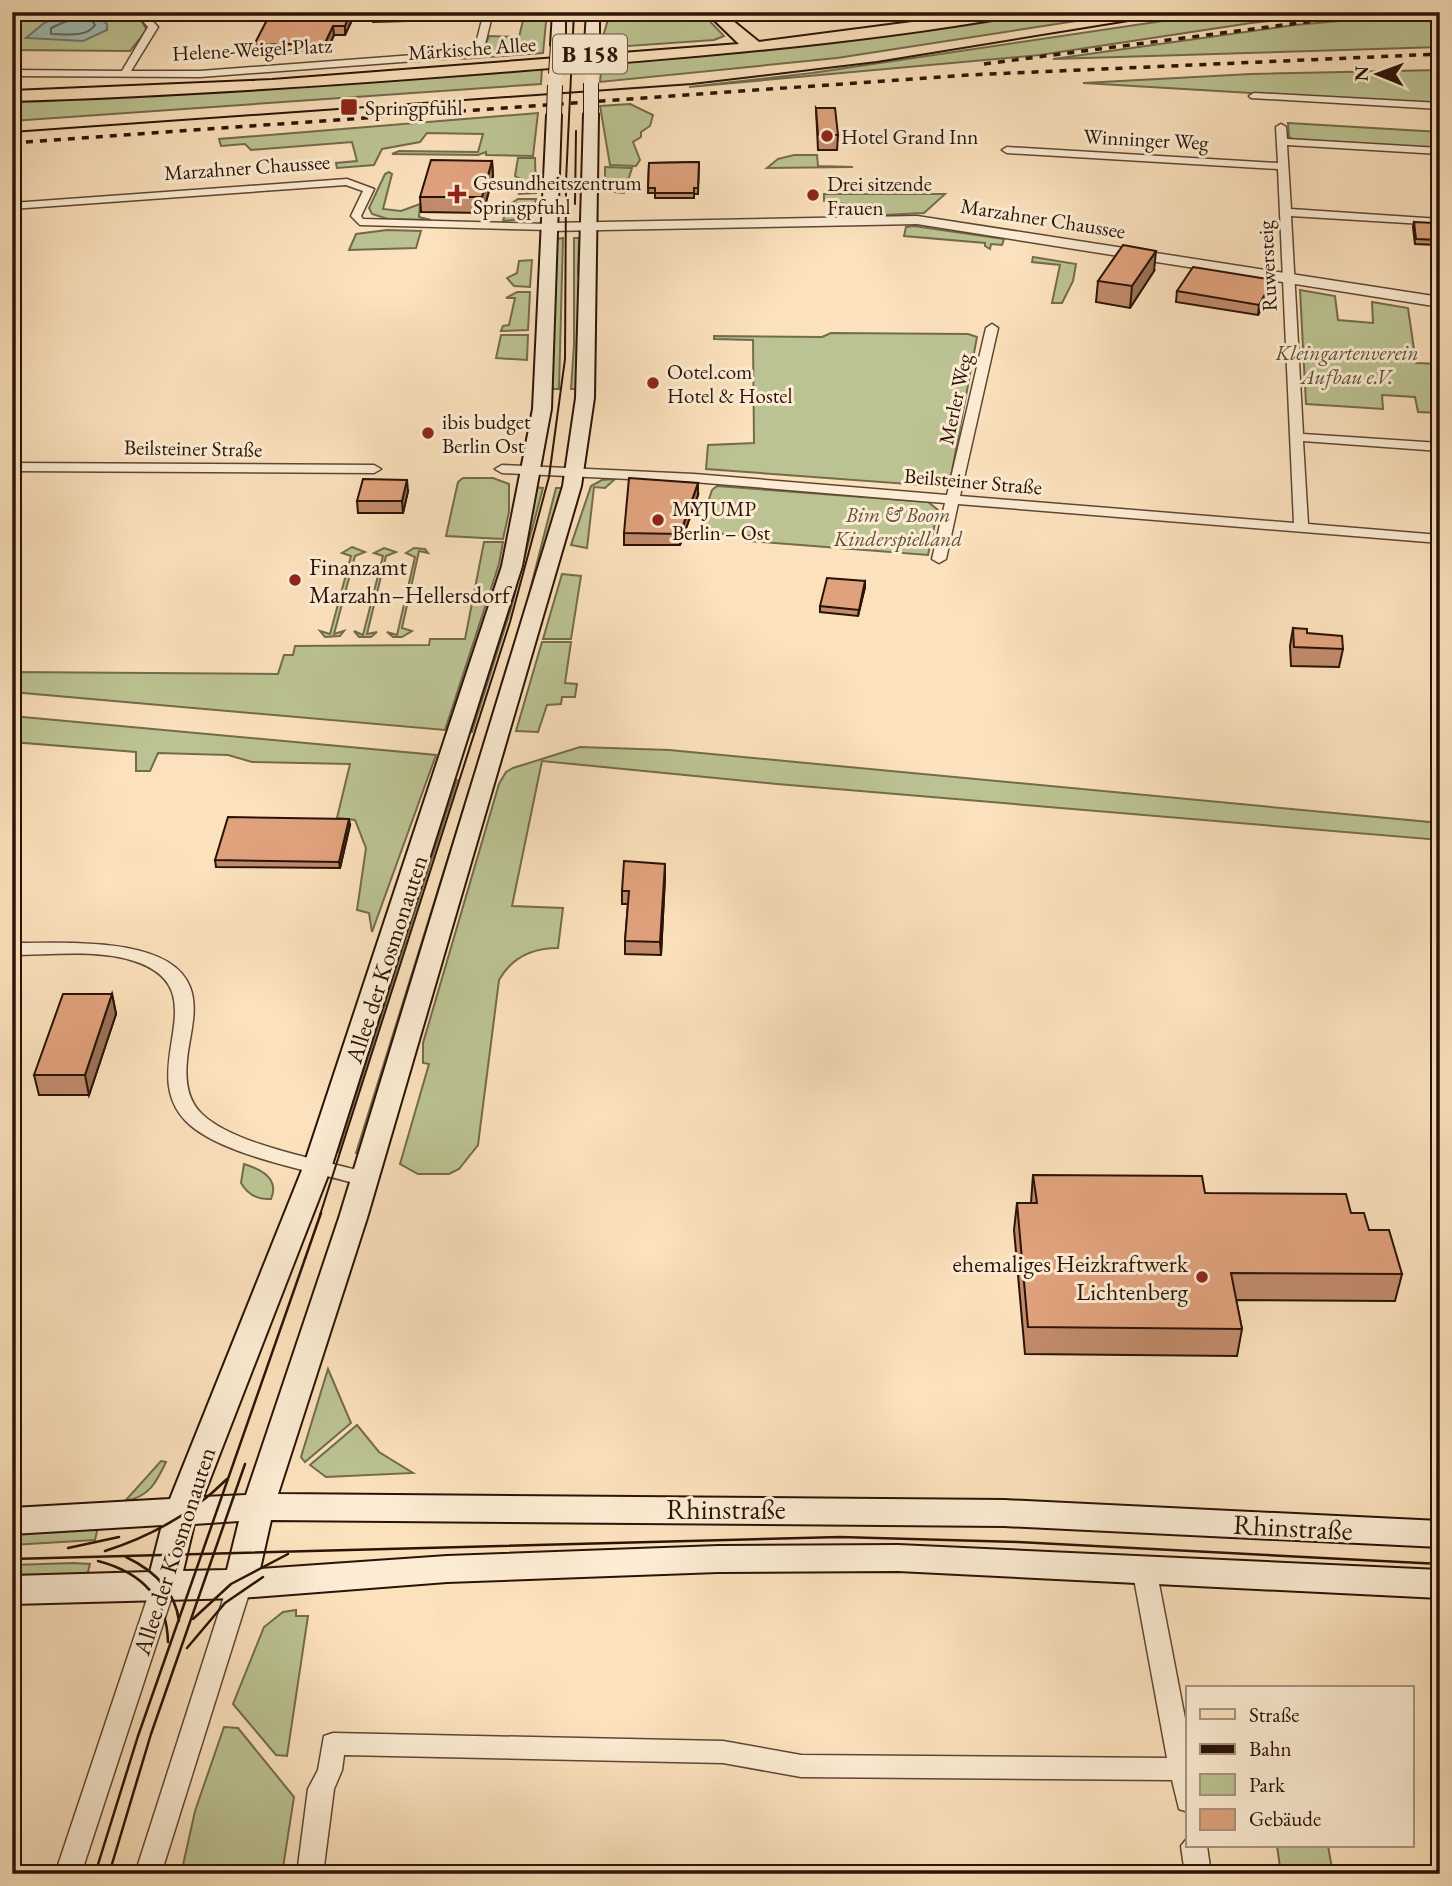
<svg xmlns="http://www.w3.org/2000/svg" width="1452" height="1886" viewBox="0 0 1452 1886" font-family="'EB Garamond',serif">
<style>
.green{fill:#bcc392;stroke:#736b4c;stroke-width:2}
.water{fill:#9fbdb4;stroke:#70796f;stroke-width:2}
.lines{fill:none;stroke-linecap:round;stroke-linejoin:round}
.shore{stroke:#64685e;stroke-width:2}
.minor-casing{stroke:#5e4634;stroke-width:3}
.tertiary-casing{stroke:#5e4634;stroke-width:3}
.secondary-casing{stroke:#2a1307;stroke-width:4}
.primary-casing{stroke:#2a1307;stroke-width:4}
.minor{fill:#fcecd3;fill-rule:evenodd}
.tertiary{fill:#fcecd3;fill-rule:evenodd}
.secondary{fill:#fcecd3;fill-rule:evenodd}
.primary{fill:#fbe1bc;fill-rule:evenodd}
.tram-far1{stroke:#2a1307;stroke-width:2}
.tram{stroke:#2a1307;stroke-width:2.5}
.rail{stroke:#2a1307;stroke-width:3.5;stroke-dasharray:7 7;stroke-linecap:butt}
.secondary-bridge-casing{stroke:#2a1307;stroke-width:16;stroke-linecap:butt}
.secondary-bridge{stroke:#fcecd3;stroke-width:14}
.wall{fill:#c18b6c;stroke:#2a1307;stroke-width:2}
.shaded-wall{fill:#9d7158;stroke:#2a1307;stroke-width:2}
.building{fill:#e0a27d;stroke:#2a1307;stroke-width:2}
.poi-dot{fill:#8f2418;stroke:#fcecd3;stroke-width:2.5}
.labels{text-anchor:middle;dominant-baseline:central;stroke-width:6;stroke-linejoin:round;paint-order:stroke}
.far-street-label{font-size:21px;fill:#2a1307;stroke:#fcecd3}
.far-poi-label{font-size:21px;fill:#2a1307;stroke:#fcecd3;text-anchor:start}
.far-park-label{font-size:21px;font-style:italic;fill:#5d5138;stroke:#fcecd3}
.shield{fill:#fcecd3;stroke:#695444;stroke-width:2}
.shield-label{font-size:23px;font-weight:bold;fill:#2a1307}
.poi-label{font-size:24px;fill:#2a1307;stroke:#fcecd3;text-anchor:start}
.street-label{font-size:24px;fill:#2a1307;stroke:#fcecd3}
.near-street-label{font-size:28px;fill:#2a1307;stroke:#fcecd3}
</style>
<rect width="100%" height="100%" fill="#fbe1bc"/>
<filter id="stains"><feTurbulence type="fractalNoise" baseFrequency=".00286" numOctaves="4"/><feColorMatrix values="0 0 0 0 .2 0 0 0 0 .09 0 0 0 0 .02 0 0 0 .5 -.17"/></filter>
<radialGradient id="worn" r=".72"><stop offset=".6" stop-color="#630" stop-opacity="0"/><stop offset="1" stop-color="#630" stop-opacity=".3"/></radialGradient>
<g class="green">
<path d="M 12,12 L 136,12 L 147,30 L 130,51 L 12,50 Z"/>
<path d="M 525,12 L 547,12 L 543,53 L 460,59 L 483,50 L 489,36 L 519,37 Z"/>
<path d="M 610,12 L 701,12 L 724,36 L 714,40 L 600,48 Z"/>
<path d="M 1033,12 L 1134,12 L 837,58 L 600,82 L 602,63 L 967,23 Z"/>
<path d="M 1223,12 L 1349,12 L 1251,23 L 1040,55 L 689,87 L 812,73 Z"/>
<path d="M 1440,12 L 1440,47 L 1053,59 L 1295,25 Z"/>
<path d="M 542,68 L 541,84 L 12,121 L 12,99 L 235,91 Z"/>
<path d="M 1440,70 L 1440,91 L 1434,91 L 1437,104 L 1083,83 L 1251,74 Z"/>
<path d="M 630,104 L 653,115 L 650,126 L 641,132 L 641,137 L 633,142 L 640,160 L 636,166 L 610,165 L 600,106 Z"/>
<path d="M 538,113 L 533,156 L 486,155 L 486,152 L 478,155 L 392,154 L 399,151 L 478,152 L 483,134 L 427,133 L 420,142 L 382,149 L 374,165 L 337,168 L 336,163 L 357,161 L 352,142 L 251,150 L 245,144 L 221,146 L 219,139 Z"/>
<path d="M 1288,123 L 1440,132 L 1440,149 L 1296,141 L 1289,137 Z"/>
<path d="M 794,155 L 817,155 L 818,166 L 853,167 L 767,168 L 778,159 Z"/>
<path d="M 518,158 L 535,158 L 536,193 L 519,194 L 522,180 L 515,176 Z"/>
<path d="M 605,167 L 632,168 L 624,193 L 605,191 Z"/>
<path d="M 389,172 L 392,174 L 383,209 L 401,211 L 420,204 L 419,217 L 431,220 L 388,219 L 372,214 L 369,208 L 385,174 Z"/>
<path d="M 824,194 L 945,194 L 924,213 L 863,216 L 852,213 L 851,205 L 824,201 Z"/>
<path d="M 518,199 L 536,199 L 532,218 L 503,221 L 507,206 Z"/>
<path d="M 914,226 L 1004,239 L 1002,245 L 991,244 L 990,249 L 985,246 L 985,243 L 904,236 L 906,227 Z"/>
<path d="M 387,230 L 421,231 L 416,248 L 349,250 L 356,234 Z"/>
<path d="M 563,238 L 559,389 L 550,389 L 556,239 Z"/>
<path d="M 574,238 L 579,238 L 578,274 L 582,285 L 578,389 L 571,389 L 574,345 Z"/>
<path d="M 1033,257 L 1076,264 L 1073,281 L 1062,303 L 1052,303 L 1060,265 L 1032,262 Z"/>
<path d="M 532,260 L 530,287 L 514,286 L 507,278 L 517,273 L 519,261 Z"/>
<path d="M 1300,290 L 1335,296 L 1338,320 L 1373,323 L 1372,302 L 1408,308 L 1416,363 L 1440,364 L 1440,413 L 1418,412 L 1415,397 L 1382,395 L 1383,409 L 1306,404 Z"/>
<path d="M 517,292 L 530,292 L 528,330 L 501,331 L 503,326 L 509,325 L 515,298 L 506,298 Z"/>
<path d="M 831,333 L 968,334 L 977,337 L 949,487 L 706,469 L 708,445 L 754,443 L 753,340 L 714,339 L 714,336 L 822,337 Z"/>
<path d="M 501,335 L 528,335 L 527,360 L 496,358 Z"/>
<path d="M 463,478 L 493,478 L 509,484 L 509,512 L 503,539 L 446,536 L 458,482 Z"/>
<path d="M 615,479 L 605,488 L 594,487 L 587,548 L 571,545 L 591,486 L 602,480 Z"/>
<path d="M 717,486 L 928,502 L 938,510 L 928,555 L 749,541 L 750,536 L 698,532 L 712,490 Z"/>
<path d="M 532,487 L 543,488 L 510,612 L 472,732 L 468,732 Z"/>
<path d="M 556,488 L 562,488 L 547,536 L 545,559 L 492,733 L 487,733 L 525,610 Z"/>
<path d="M 484,542 L 503,542 L 499,564 L 445,730 L 12,692 L 12,672 L 278,674 L 284,655 L 293,655 L 295,646 L 429,645 L 430,639 L 465,639 Z"/>
<path d="M 352,547 L 365,552 L 355,556 L 334,634 L 344,631 L 340,636 L 325,637 L 320,631 L 330,634 L 351,556 L 342,553 Z"/>
<path d="M 384,548 L 396,552 L 386,556 L 367,634 L 377,632 L 371,637 L 359,637 L 354,631 L 363,635 L 383,556 L 374,553 Z"/>
<path d="M 414,548 L 425,549 L 428,553 L 419,551 L 402,628 L 412,631 L 402,637 L 393,637 L 387,632 L 397,635 L 415,557 L 406,553 Z"/>
<path d="M 562,574 L 581,576 L 571,639 L 543,639 Z"/>
<path d="M 542,642 L 571,642 L 565,683 L 577,684 L 575,697 L 562,697 L 561,704 L 547,705 L 538,732 L 516,731 Z"/>
<path d="M 12,716 L 436,755 L 372,932 L 369,913 L 357,910 L 366,848 L 355,820 L 337,818 L 350,764 L 252,762 L 228,755 L 158,753 L 150,771 L 136,771 L 136,752 L 12,742 Z"/>
<path d="M 580,747 L 669,750 L 1440,823 L 1440,840 L 777,784 L 542,761 L 512,906 L 563,908 L 558,948 C 534,948 512,957 499,980 L 478,1145 L 459,1169 L 449,1174 L 418,1174 L 400,1164 L 429,1064 L 423,1063 L 423,1043 L 499,784 L 506,772 L 513,768 Z"/>
<path d="M 451,780 L 457,780 L 338,1152 L 332,1150 Z"/>
<path d="M 472,781 L 477,782 L 362,1153 L 356,1153 Z"/>
<path d="M 244,1164 C 260,1169 280,1178 271,1199 C 258,1200 248,1195 241,1183 Z"/>
<path d="M 328,1369 L 351,1423 L 305,1462 L 301,1457 Z"/>
<path d="M 357,1425 L 379,1452 L 413,1473 L 326,1477 L 310,1465 Z"/>
<path d="M 161,1461 L 166,1462 C 156,1483 149,1497 125,1501 Z"/>
<path d="M 98,1527 L 95,1540 L 12,1545 L 12,1532 Z"/>
<path d="M 74,1563 L 90,1564 L 87,1576 L 12,1576 L 12,1565 Z"/>
<path d="M 296,1610 L 296,1616 L 308,1616 L 287,1756 L 276,1755 L 233,1704 L 264,1627 L 283,1612 Z"/>
<path d="M 224,1727 L 238,1728 L 294,1797 L 282,1874 L 181,1874 L 195,1811 Z"/>
<path d="M 1277,1846 L 1328,1846 L 1333,1874 L 1281,1874 Z"/>
</g>
<path class="water" d="M 69,12 L 91,12 L 107,24 L 107,30 L 83,41 L 26,38 L 44,23 Z"/>
<g class="lines">
<path class="shore" d="M 71,12 L 69,20 L 51,28 L 51,34 C 66,34 86,38 95,25 L 87,12"/>
<defs>
<g id="minor">
<path d="M 135,12 L 144,12 L 158,27 L 131,71 L 200,71 L 467,51 L 475,47 L 484,12 L 493,12 L 484,48 L 469,57 L 200,77 L 12,76 L 12,70 L 122,71 L 148,27 Z"/>
<path d="M 1254,93 L 1440,103 L 1440,109 L 1251,98 L 1249,96 Z"/>
<path d="M 1281,124 L 1286,127 L 1287,139 L 1440,148 L 1440,154 L 1287,145 L 1291,209 L 1440,219 L 1440,225 L 1291,216 L 1303,434 L 1440,443 L 1440,451 L 1303,441 L 1308,524 L 1440,535 L 1440,543 L 958,504 L 946,559 L 939,563 L 932,559 L 945,503 L 694,482 L 502,473 L 495,469 L 502,465 L 694,474 L 947,495 L 986,328 L 992,324 L 998,328 L 960,496 L 1294,523 L 1278,169 L 1007,153 L 1002,150 L 1007,147 L 1278,163 L 1276,127 Z"/>
<path d="M 347,179 L 374,189 L 361,216 L 363,219 L 550,224 L 556,227 L 550,230 L 360,225 L 351,216 L 363,191 L 346,185 L 12,209 L 12,203 Z"/>
<path d="M 12,463 L 374,465 L 381,469 L 374,473 L 12,471 Z"/>
<path d="M 12,943 C 57,944 170,934 190,987 C 199,1010 189,1037 187,1060 C 185,1080 187,1100 202,1114 C 235,1146 327,1161 372,1174 L 375,1179 L 372,1184 L 365,1186 C 317,1172 227,1157 190,1125 C 130,1072 223,990 134,961 C 97,949 51,955 12,955 Z"/>
<path d="M 1144,1558 L 1152,1561 L 1156,1568 L 1188,1734 L 1188,1812 L 1179,1809 L 1172,1780 L 801,1777 L 723,1763 L 344,1755 L 342,1770 L 334,1789 L 323,1874 L 297,1874 L 308,1789 L 318,1770 L 324,1736 L 333,1733 L 723,1741 L 801,1755 L 1167,1758 L 1132,1568 L 1136,1561 Z"/>
<path d="M 240,1574 L 248,1577 L 252,1584 L 161,1874 L 135,1874 L 228,1584 L 232,1577 Z"/>
<path d="M 163,1577 L 171,1580 L 175,1587 L 81,1874 L 55,1874 L 151,1587 L 155,1580 Z"/>
<path d="M 1188,1837 L 1188,1846 L 1207,1846 L 1211,1874 L 1185,1874 L 1181,1846 Z"/>
</g>
<path id="tertiary" d="M 917,216 L 1440,297 L 1440,307 L 917,224 L 550,231 L 543,227 L 550,223 Z"/>
<g id="secondary">
<path d="M 553,12 L 565,12 L 565,45 L 558,49 L 551,45 Z"/>
<path d="M 587,12 L 599,12 L 599,44 L 592,48 L 585,44 Z"/>
<path d="M 591,110 L 598,114 L 594,398 L 581,486 L 367,1218 L 278,1494 L 1004,1500 L 1440,1521 L 1440,1547 L 1004,1526 L 271,1520 L 260,1569 L 447,1556 L 718,1546 L 898,1545 L 1440,1570 L 1440,1598 L 898,1571 L 718,1572 L 447,1582 L 240,1598 L 12,1604 L 12,1576 L 150,1572 L 162,1525 L 12,1534 L 12,1508 L 170,1499 L 304,1165 L 502,566 L 533,409 L 547,115 L 554,111 L 561,115 L 551,409 L 522,566 L 332,1165 L 203,1497 L 246,1495 L 339,1218 L 563,486 L 576,398 L 584,114 ZM 239,1521 L 227,1570 L 183,1571 L 194,1524 Z"/>
</g>
<path id="primary" d="M 706,12 L 722,12 L 759,42 L 989,12 L 1023,12 L 1016,16 C 849,45 681,58 513,71 C 346,84 179,96 12,101 L 12,91 L 272,80 L 739,44 Z"/>
</defs>
<use href="#minor" class="minor-casing"/>
<use href="#tertiary" class="tertiary-casing"/>
<use href="#secondary" class="secondary-casing"/>
<use href="#primary" class="primary-casing"/>
<use href="#minor" class="minor"/>
<use href="#tertiary" class="tertiary"/>
<use href="#secondary" class="secondary"/>
<use href="#primary" class="primary"/>
<g class="tram-far1">
<path d="M 12,132 L 692,84 L 877,62 L 1184,12"/>
<path d="M 575,204 L 576,131"/>
<path d="M 320,1215 L 510,622 L 549,477 L 565,359 L 566,181 L 574,12"/>
</g>
<g class="tram">
<path d="M 68,1548 L 119,1537"/>
<path d="M 105,1551 C 152,1536 192,1514 227,1479"/>
<path d="M 126,1557 C 153,1570 175,1590 179,1621"/>
<path d="M 12,1559 L 840,1537 L 1018,1542 L 1440,1564"/>
<path d="M 98,1561 C 140,1572 167,1597 168,1642"/>
<path d="M 193,1619 L 231,1584 L 288,1554"/>
<path d="M 187,1648 L 225,1603 L 263,1577"/>
<path d="M 95,1874 L 138,1736 L 321,1213"/>
<path d="M 109,1874 L 151,1734 L 245,1464"/>
</g>
<g class="rail">
<path d="M 984,64 L 1383,12"/>
<path d="M 12,143 L 968,75 L 1440,54"/>
</g>
<defs>
<g id="secondary-bridge">
<path d="M 591,73 L 592,44"/>
<path d="M 556,74 L 558,45"/>
<path d="M 591,83 L 591,114"/>
<path d="M 554,115 L 555,85"/>
</g>
</defs>
<use href="#secondary-bridge" class="secondary-bridge-casing"/>
<use href="#secondary-bridge" class="secondary-bridge"/>
</g>
<g class="wall">
<path d="M 329,12 L 351,12 L 352,20 L 345,35 L 334,35 L 326,53 L 255,54 L 254,45 L 327,18 Z"/>
<path d="M 372,12 L 447,12 L 444,20 L 373,22 Z"/>
<path d="M 828,12 L 876,12 L 876,14 L 837,19 Z"/>
<path d="M 816,108 L 838,135 L 837,150 L 818,150 Z"/>
<path d="M 492,161 L 493,176 L 483,213 L 421,212 L 420,197 Z"/>
<path d="M 699,162 L 698,194 L 694,194 L 694,198 L 655,198 L 655,193 L 648,193 L 649,163 Z"/>
<path d="M 1414,222 L 1438,240 L 1437,245 L 1415,244 L 1413,227 Z"/>
<path d="M 1154,271 L 1130,308 L 1096,302 L 1098,281 Z"/>
<path d="M 1273,280 L 1272,290 L 1258,315 L 1176,302 L 1177,291 Z"/>
<path d="M 408,491 L 403,513 L 358,513 L 357,501 Z"/>
<path d="M 698,495 L 680,545 L 624,545 L 624,533 Z"/>
<path d="M 865,581 L 865,587 L 858,616 L 820,612 L 820,606 Z"/>
<path d="M 1293,628 L 1343,649 L 1339,667 L 1291,666 L 1290,646 Z"/>
<path d="M 350,825 L 340,868 L 216,867 L 215,860 Z"/>
<path d="M 665,877 L 661,955 L 625,954 L 625,941 L 628,904 L 622,904 L 622,891 Z"/>
<path d="M 112,994 L 116,1014 L 89,1095 L 39,1095 L 34,1075 Z"/>
<path d="M 1033,1175 L 1205,1193 L 1351,1213 L 1369,1230 L 1402,1274 L 1395,1301 L 1236,1300 L 1242,1329 L 1237,1356 L 1025,1354 L 1014,1230 L 1017,1203 L 1031,1203 Z"/>
</g>
<g class="shaded-wall">
<path d="M 350,12 L 352,20 L 345,35 L 345,26 Z"/>
<path d="M 837,12 L 876,12 L 876,14 L 837,19 Z"/>
<path d="M 333,26 L 334,35 L 326,53 L 325,43 Z"/>
<path d="M 492,161 L 493,176 L 483,213 L 482,197 Z"/>
<path d="M 1156,251 L 1154,271 L 1130,308 L 1132,286 Z"/>
<path d="M 1273,280 L 1272,290 L 1258,315 L 1259,305 Z"/>
<path d="M 407,480 L 408,491 L 403,513 L 402,501 Z"/>
<path d="M 698,483 L 698,495 L 680,545 L 680,534 Z"/>
<path d="M 865,581 L 865,587 L 858,616 L 859,610 Z"/>
<path d="M 349,819 L 350,825 L 340,868 L 339,862 Z"/>
<path d="M 665,864 L 665,877 L 661,955 L 660,942 Z"/>
<path d="M 112,994 L 116,1014 L 89,1095 L 85,1075 Z"/>
</g>
<g class="building">
<path d="M 329,12 L 350,12 L 345,26 L 333,26 L 325,43 L 254,45 L 268,18 L 327,18 Z"/>
<path d="M 816,108 L 835,108 L 838,135 L 818,135 Z"/>
<path d="M 431,160 L 492,161 L 482,197 L 420,197 Z"/>
<path d="M 699,162 L 698,188 L 694,188 L 694,193 L 655,193 L 655,188 L 648,188 L 649,163 Z"/>
<path d="M 1414,222 L 1435,223 L 1438,240 L 1416,239 Z"/>
<path d="M 1123,245 L 1156,251 L 1132,286 L 1098,281 Z"/>
<path d="M 1193,267 L 1273,280 L 1259,305 L 1177,291 Z"/>
<path d="M 629,478 L 698,483 L 680,534 L 624,533 Z"/>
<path d="M 363,479 L 407,480 L 402,501 L 357,501 Z"/>
<path d="M 827,578 L 865,581 L 859,610 L 820,606 Z"/>
<path d="M 1293,628 L 1307,629 L 1307,633 L 1342,636 L 1343,649 L 1294,647 Z"/>
<path d="M 228,817 L 349,819 L 339,862 L 215,860 Z"/>
<path d="M 624,861 L 665,864 L 660,942 L 625,941 L 629,891 L 622,891 Z"/>
<path d="M 63,994 L 112,994 L 85,1075 L 34,1075 Z"/>
<path d="M 1033,1175 L 1202,1176 L 1205,1193 L 1346,1194 L 1351,1213 L 1364,1213 L 1369,1230 L 1389,1230 L 1402,1274 L 1231,1273 L 1242,1329 L 1028,1327 L 1017,1203 L 1037,1203 Z"/>
</g>
<g class="poi-dot">
<rect x="340" y="98" width="18" height="18" rx="3.5"/>
<circle cx="827" cy="136" r="7"/>
<path d="M453.5 183.5h7v7h7v7h-7v7h-7v-7h-7v-7h7z"/>
<circle cx="813" cy="195" r="7"/>
<circle cx="653" cy="383" r="7"/>
<circle cx="428" cy="433" r="7"/>
<circle cx="658" cy="520" r="7"/>
<circle cx="295" cy="580" r="7"/>
<circle cx="1202" cy="1277" r="7"/>
</g>
<g class="labels">
<g class="far-street-label">
<text transform="translate(472 48) rotate(-4)">Märkische Allee</text>
<text transform="translate(252 49) rotate(-3)">Helene-Weigel-Platz</text>
<text transform="translate(1146 139) rotate(3)">Winninger Weg</text>
<text transform="translate(247 167) rotate(-4)">Marzahner Chaussee</text>
<text transform="translate(1043 218) rotate(9)">Marzahner Chaussee</text>
<text transform="translate(1267 266) rotate(-93)">Ruwersteig</text>
<text transform="translate(955 399) rotate(-78)">Merler Weg</text>
<text transform="translate(193 448) rotate(1)">Beilsteiner Straße</text>
<text transform="translate(973 481) rotate(5)">Beilsteiner Straße</text>
</g>
<g class="far-poi-label">
<text x="365" y="107">Springpfuhl</text>
<text x="841" y="136">Hotel Grand Inn</text>
<text x="473" y="182">Gesundheitszentrum<tspan x="473" dy="24">Springpfuhl</tspan></text>
<text x="827" y="183">Drei sitzende<tspan x="827" dy="24">Frauen</tspan></text>
<text x="667" y="371">Ootel.com<tspan x="667" dy="24">Hotel &amp; Hostel</tspan></text>
<text x="442" y="421">ibis budget<tspan x="442" dy="24">Berlin Ost</tspan></text>
<text x="672" y="508">MYJUMP<tspan x="672" dy="24">Berlin – Ost</tspan></text>
</g>
<g class="far-park-label">
<text x="1347" y="352">Kleingartenverein<tspan x="1347" dy="24">Aufbau e.V.</tspan></text>
<text x="898" y="514">Bim &amp; Boom<tspan x="898" dy="24">Kinderspielland</tspan></text>
</g>
<rect class="shield" x="553" y="34.5" width="74" height="39" rx="5"/>
<g class="shield-label">
<text x="590" y="54">B 158</text>
</g>
<g class="poi-label">
<text x="309" y="566">Finanzamt<tspan x="309" dy="28">Marzahn–Hellersdorf</tspan></text>
<text x="1188" y="1263" text-anchor="end">ehemaliges Heizkraftwerk<tspan x="1188" dy="28">Lichtenberg</tspan></text>
</g>
<g class="street-label">
<text transform="translate(386 959) rotate(-72)">Allee der Kosmonauten</text>
<text transform="translate(174 1551) rotate(-72)">Allee der Kosmonauten</text>
</g>
<g class="near-street-label">
<text x="726" y="1509">Rhinstraße</text>
<text transform="translate(1293 1527) rotate(3)">Rhinstraße</text>
</g>
</g>
<rect width="1452" height="1886" fill="none" stroke="#fbe1bc" stroke-width="42"/>
<rect x="14" y="14" width="1424" height="1858" fill="none" stroke="#2a1307" stroke-width="3.5"/>
<rect x="21" y="21" width="1410" height="1844" fill="none" stroke="#2a1307" stroke-width="2"/>
<rect x="1186" y="1686" width="228" height="161" fill="#fcecd3" stroke="#a89581" stroke-width="2"/>
<rect x="1200" y="1709" width="35" height="10" fill="#fbe1bc" stroke="#a89581" stroke-width="2"/>
<text x="1249" y="1722" font-size="21" fill="#2a1307">Straße</text>
<rect x="1200" y="1744" width="35" height="10" fill="#2a1307" stroke="#a89581" stroke-width="2"/>
<text x="1249" y="1756" font-size="21" fill="#2a1307">Bahn</text>
<rect x="1200" y="1774" width="35" height="21" fill="#bcc392" stroke="#a89581" stroke-width="2"/>
<text x="1249" y="1792" font-size="21" fill="#2a1307">Park</text>
<rect x="1200" y="1809" width="35" height="21" fill="#e0a27d" stroke="#a89581" stroke-width="2"/>
<text x="1249" y="1826" font-size="21" fill="#2a1307">Gebäude</text>
<g transform="translate(1378 74) rotate(271)" stroke="#fcecd3" stroke-width="5" paint-order="stroke">
<path d="M0-5L12 26L0 18L-12 26Z" fill="#2a1307"/>
<text y="-10" font-size="19" font-weight="bold" text-anchor="middle" fill="#2a1307">N</text>
</g>
<rect width="100%" height="100%" filter="url(#stains)"/>
<rect width="100%" height="100%" fill="url(#worn)"/>
</svg>
